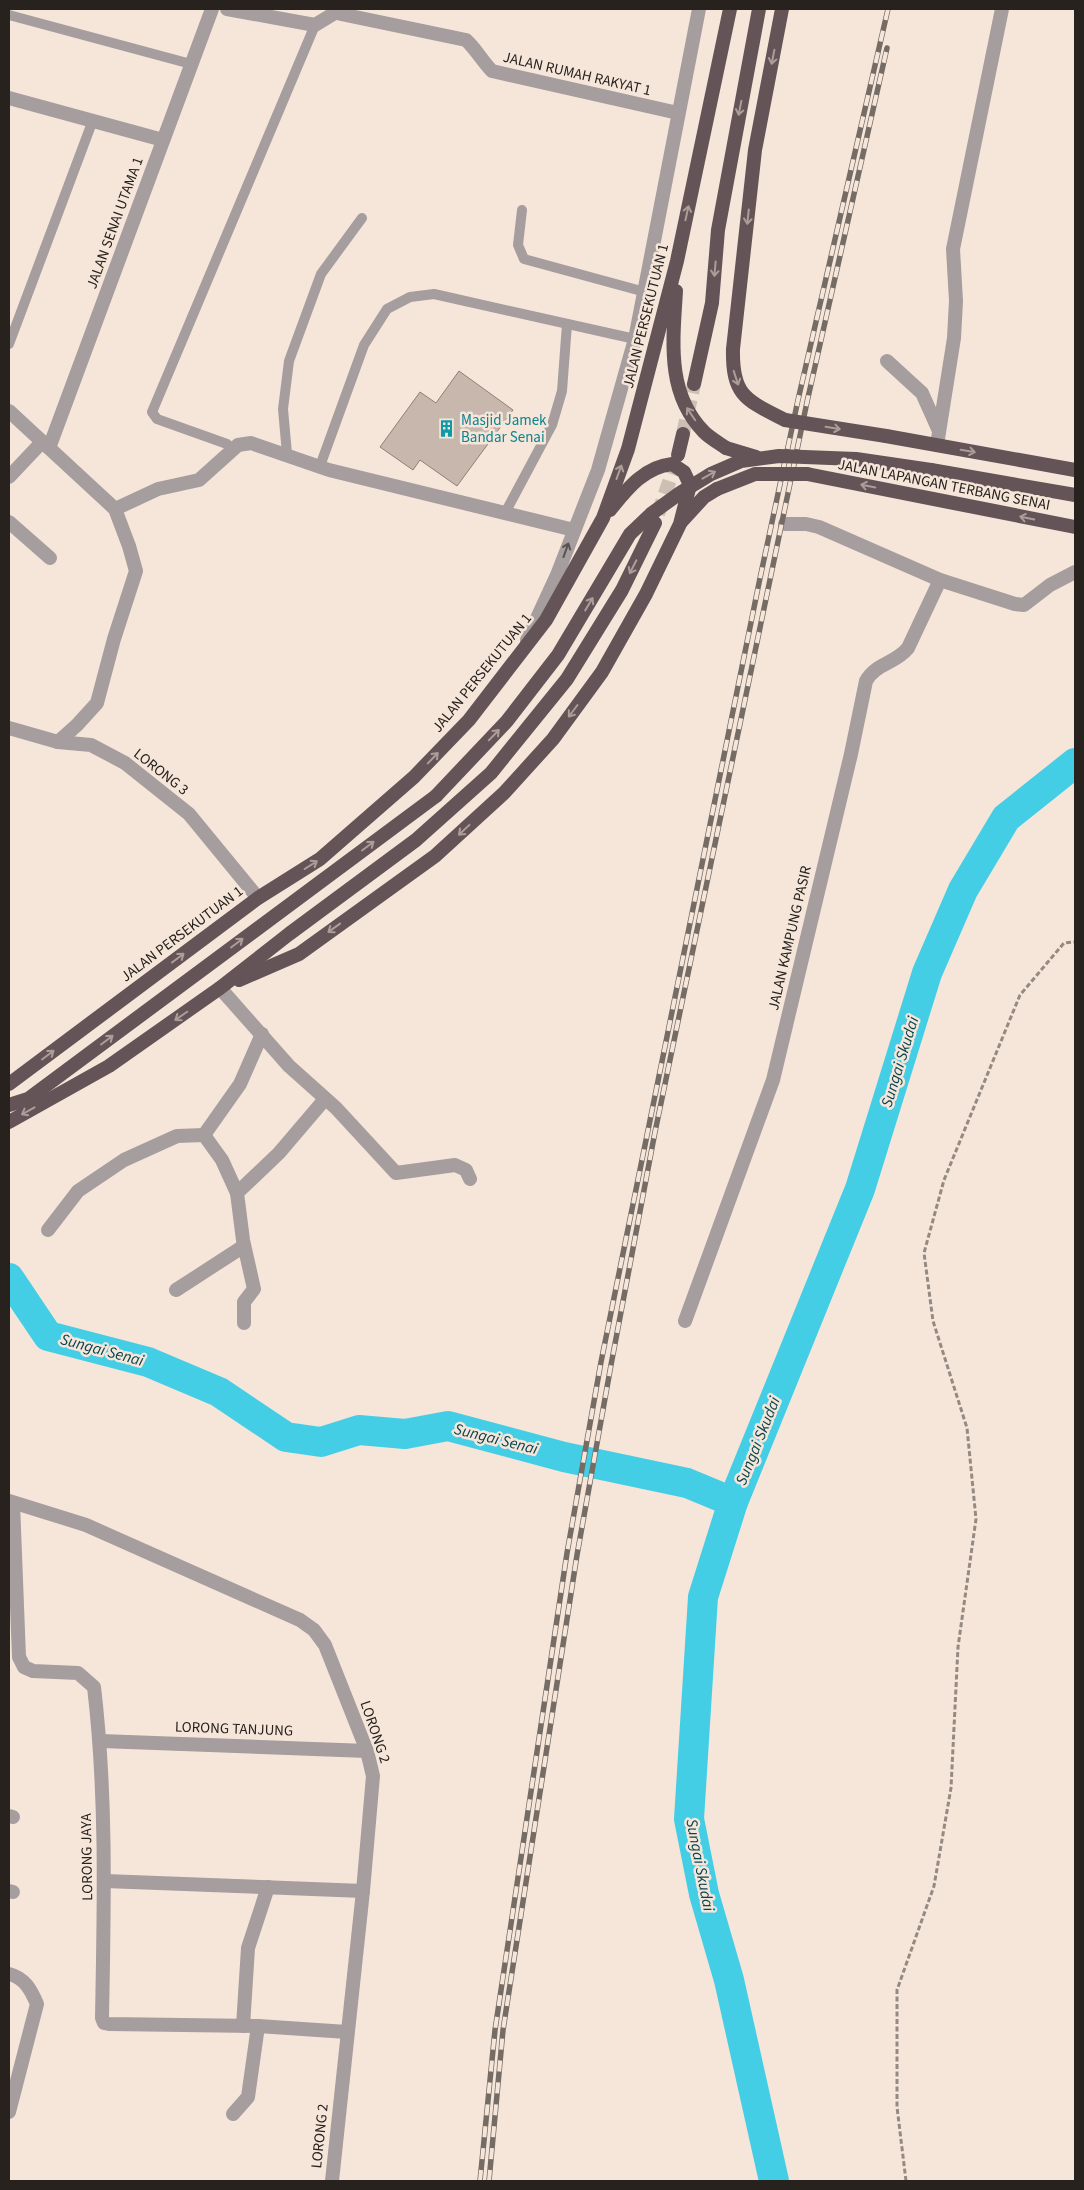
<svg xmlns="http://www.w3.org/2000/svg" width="1084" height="2190" viewBox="0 0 1084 2190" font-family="'Source Sans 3',sans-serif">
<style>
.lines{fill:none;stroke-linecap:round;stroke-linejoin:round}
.river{stroke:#44cee6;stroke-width:30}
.building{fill:#c7b7ac;stroke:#8f8076}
.trunk-tunnel{stroke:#cdbfb4;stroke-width:14;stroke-dasharray:14 7;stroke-linecap:butt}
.path{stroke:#958a82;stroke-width:3;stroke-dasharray:5 2.5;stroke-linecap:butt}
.service{stroke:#a69d9f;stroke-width:10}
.minor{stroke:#a69d9f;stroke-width:14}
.trunk{stroke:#645458;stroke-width:14}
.rail-casing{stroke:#756c65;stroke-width:5.5}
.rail{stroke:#f6e6da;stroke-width:4;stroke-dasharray:11;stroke-linecap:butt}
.trunk-bridge{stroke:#645458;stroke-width:14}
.oneway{stroke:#ad9d99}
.oneway2{stroke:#5a5351}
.labels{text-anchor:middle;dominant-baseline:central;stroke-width:5;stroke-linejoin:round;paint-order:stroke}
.street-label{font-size:15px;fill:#27221d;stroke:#f6e6da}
.culture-label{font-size:15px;fill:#0d838f;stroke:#f6e6da;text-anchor:start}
.water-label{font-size:16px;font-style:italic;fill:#05454f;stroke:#f6e6da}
</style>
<rect width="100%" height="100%" fill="#f6e6da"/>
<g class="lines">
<g class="river">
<path d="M 9,1278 L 48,1336 L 148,1362 L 219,1392 L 286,1437 L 321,1442 L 359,1430 L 405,1434 L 448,1426 L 564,1457 L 687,1483 L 733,1502"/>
<path d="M 774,2181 L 729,1980 L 704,1894 L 689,1819 L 703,1597 L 733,1502 L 860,1189 L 927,973 L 963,890 L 1006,818 L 1075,763"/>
</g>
</g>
<path class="building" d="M 459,371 L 513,410 L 457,486 L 420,460 L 413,470 L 380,447 L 420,392 L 436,403 Z"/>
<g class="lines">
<g class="trunk-tunnel">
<path d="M 683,434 L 694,384"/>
<path d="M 658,514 L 678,456"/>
</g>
<path class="path" d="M 906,2181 L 897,2107 L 897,1990 L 934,1886 L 951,1788 L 958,1647 L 976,1519 L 967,1428 L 933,1321 L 924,1253 L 944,1180 L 1020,995 L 1064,943 L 1075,942"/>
<g class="service">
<path d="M 9,15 L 191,64"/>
<path d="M 522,210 L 518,245 L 524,259 L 645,292"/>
<path d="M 9,344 L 93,120"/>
<path d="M 233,449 L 227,444 L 157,419 L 152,412 L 315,25"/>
<path d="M 287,454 L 283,409 L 289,361 L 321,274 L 362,218"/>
<path d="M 320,466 L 364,345 L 387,309 L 410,297 L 434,294 L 635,339"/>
<path d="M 505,513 L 552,425 L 562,391 L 567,324"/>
</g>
<g class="minor">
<path d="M 227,9 L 315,25 L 338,11"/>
<path d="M 338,11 L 341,14 L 466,40 C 476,49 482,61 492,71 L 678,113"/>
<path d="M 9,98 L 163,140"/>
<path d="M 887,361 L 922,393 L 939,431"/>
<path d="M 9,411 L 115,509 L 129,546 L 136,571 L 114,639 L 97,703 L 77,725 L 58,742"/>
<path d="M 937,445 L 954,338 L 956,301 L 953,249 L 1002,9"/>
<path d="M 49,448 L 212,9"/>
<path d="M 9,477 L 42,442"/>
<path d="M 115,509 L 158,489 L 199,480 L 238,445 L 251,443 L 329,470 L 574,530"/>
<path d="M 9,522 L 50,558"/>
<path d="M 785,524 L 806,524 L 819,527 L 940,580 L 1015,604 L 1024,605 L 1050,585 L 1075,572"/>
<path d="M 527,640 L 557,575 L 598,470 L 635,339 L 699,9"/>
<path d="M 9,728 L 58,742 L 91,745 L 125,763 L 189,814 L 258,898"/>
<path d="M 220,988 L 289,1066 L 336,1108 L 396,1173 L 455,1165 L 466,1170 L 470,1179"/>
<path d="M 204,1135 L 240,1084 L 262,1034"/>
<path d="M 48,1230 L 78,1191 L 124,1160 L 177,1136 L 204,1135 L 222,1160 L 237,1193"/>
<path d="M 176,1290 L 244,1246"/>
<path d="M 685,1321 L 773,1080 L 851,754 L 866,681 C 876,663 895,664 908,648 L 940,580"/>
<path d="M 244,1323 L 244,1302 L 254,1289 L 243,1240 L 237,1193 L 279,1153 L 325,1099"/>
<path d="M 9,1501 L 86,1525 L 300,1620 L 314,1630 L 325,1645 L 367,1751 L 373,1776 L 363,1891 L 332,2181"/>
<path d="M 13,1503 L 19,1657 L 24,1667 L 33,1671 L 78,1673 L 94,1687 C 107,1797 104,1908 102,2018 L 104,2023 L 109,2024 L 258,2026 L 347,2032"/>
<path d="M 101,1741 L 367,1751"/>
<path d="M 9,1816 L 13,1817"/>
<path d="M 105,1881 L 363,1891"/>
<path d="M 9,1891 L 13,1892"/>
<path d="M 9,1974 C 25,1978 31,1990 37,2004 L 9,2112"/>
<path d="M 243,2026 L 248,1948 L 268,1887"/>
<path d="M 233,2114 L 248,2097 L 258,2026"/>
</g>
<g class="trunk">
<path d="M 782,9 L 755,150 L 733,349 C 732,396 746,400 785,420"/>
<path d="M 676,291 C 673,341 666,393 704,432 C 710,438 719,443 726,448"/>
<path d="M 694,384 L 712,303 L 718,230 L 759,9"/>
<path d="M 886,436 L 1075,470"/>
<path d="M 678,455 L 683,434"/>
<path d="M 931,470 L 1075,495"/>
<path d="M 807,474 L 1075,527"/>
<path d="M 682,521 L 704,497 L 717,489"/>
<path d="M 239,980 L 299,954 L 435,856 L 504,793 L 553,739 L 602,672 L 646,594 L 680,524 L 690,485 L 684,472 L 672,464 C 644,467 627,489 610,510"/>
<path d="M 9,1084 L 258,898 L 320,859 L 414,777 L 469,720 L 546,620 L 603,518 L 628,449 L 677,261 L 730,9"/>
<path d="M 9,1105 L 28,1099 L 436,796"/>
<path d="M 9,1122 L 109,1066 L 220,988 L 289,934 L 416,840 L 491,773 L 567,679 L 622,590 L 655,523"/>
</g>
<defs>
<g id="rail">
<path d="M 480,2181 L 495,2030 L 567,1553 L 601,1362 L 759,583 L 798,400 L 888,9"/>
<path d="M 489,2181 L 503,2030 L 577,1555 L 611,1365 L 655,1132 L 807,402 L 887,48"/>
</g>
</defs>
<use href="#rail" class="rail-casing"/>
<use href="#rail" class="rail"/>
<g class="trunk-bridge">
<path d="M 785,420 L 886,436"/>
<path d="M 726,448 L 756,457"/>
<path d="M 717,489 L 755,474 L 807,474"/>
<path d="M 436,796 L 507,721 L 558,655 L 630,534 L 651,514 L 680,493 L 711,474 L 741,461 L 779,456 L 856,459 L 931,470"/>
</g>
</g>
<defs><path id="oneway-shaft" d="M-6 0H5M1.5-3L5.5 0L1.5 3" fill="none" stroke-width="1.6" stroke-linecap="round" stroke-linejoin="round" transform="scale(1.25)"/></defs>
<g class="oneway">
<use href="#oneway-shaft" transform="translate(773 57) rotate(101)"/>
<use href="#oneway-shaft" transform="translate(740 108) rotate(101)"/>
<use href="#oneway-shaft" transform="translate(687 213) rotate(-78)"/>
<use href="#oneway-shaft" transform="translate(748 217) rotate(96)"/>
<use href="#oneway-shaft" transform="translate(715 269) rotate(95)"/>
<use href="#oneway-shaft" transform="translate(736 378) rotate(72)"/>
<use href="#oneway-shaft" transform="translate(691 414) rotate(-124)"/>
<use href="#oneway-shaft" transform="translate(833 428) rotate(9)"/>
<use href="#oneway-shaft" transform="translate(968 451) rotate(10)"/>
<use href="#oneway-shaft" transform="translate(619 472) rotate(-70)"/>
<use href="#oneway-shaft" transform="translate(709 475) rotate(-29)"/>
<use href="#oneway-shaft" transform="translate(868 486) rotate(-169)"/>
<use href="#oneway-shaft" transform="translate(1027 518) rotate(-169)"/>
<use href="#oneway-shaft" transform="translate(633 567) rotate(117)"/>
<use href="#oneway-shaft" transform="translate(589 604) rotate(-59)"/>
<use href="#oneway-shaft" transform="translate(573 711) rotate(127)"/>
<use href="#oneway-shaft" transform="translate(494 735) rotate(-46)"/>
<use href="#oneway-shaft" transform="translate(433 758) rotate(-46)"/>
<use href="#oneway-shaft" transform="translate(464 830) rotate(137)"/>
<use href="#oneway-shaft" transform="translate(368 846) rotate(-37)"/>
<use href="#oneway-shaft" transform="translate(311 865) rotate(-32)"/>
<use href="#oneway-shaft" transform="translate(334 928) rotate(144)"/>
<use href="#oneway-shaft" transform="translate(237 943) rotate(-37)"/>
<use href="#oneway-shaft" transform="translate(178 958) rotate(-37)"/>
<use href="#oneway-shaft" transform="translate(181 1016) rotate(145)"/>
<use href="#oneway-shaft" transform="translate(107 1040) rotate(-37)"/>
<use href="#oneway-shaft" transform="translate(48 1055) rotate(-37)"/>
<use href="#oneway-shaft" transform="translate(28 1111) rotate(151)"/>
</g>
<use class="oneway2" href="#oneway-shaft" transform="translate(566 550) rotate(-70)"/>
<defs>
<symbol id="building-bare" viewBox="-9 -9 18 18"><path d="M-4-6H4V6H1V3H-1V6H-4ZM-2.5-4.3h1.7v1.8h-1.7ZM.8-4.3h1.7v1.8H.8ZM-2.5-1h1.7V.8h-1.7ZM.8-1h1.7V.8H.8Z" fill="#0f9aa8" stroke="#f6e6da" stroke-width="2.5" paint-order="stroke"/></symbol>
</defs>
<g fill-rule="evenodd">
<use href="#building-bare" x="434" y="416" width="25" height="25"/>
</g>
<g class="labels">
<g class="street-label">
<text transform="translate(577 74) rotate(13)">JALAN RUMAH RAKYAT 1</text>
<text transform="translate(115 223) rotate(-70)">JALAN SENAI UTAMA 1</text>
<text transform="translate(646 316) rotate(-76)">JALAN PERSEKUTUAN 1</text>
<text transform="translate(944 485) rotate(11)">JALAN LAPANGAN TERBANG SENAI</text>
<text transform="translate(482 673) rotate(-51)">JALAN PERSEKUTUAN 1</text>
<text transform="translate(161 772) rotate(38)">LORONG 3</text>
<text transform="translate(182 934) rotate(-37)">JALAN PERSEKUTUAN 1</text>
<text transform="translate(790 938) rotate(-77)">JALAN KAMPUNG PASIR</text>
<text transform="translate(234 1729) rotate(2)">LORONG TANJUNG</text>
<text transform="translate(375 1732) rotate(71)">LORONG 2</text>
<text transform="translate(87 1857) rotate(-91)">LORONG JAYA</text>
<text transform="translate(320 2136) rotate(-84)">LORONG 2</text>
</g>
<g class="culture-label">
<text x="461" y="420">Masjid Jamek<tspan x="461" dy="17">Bandar Senai</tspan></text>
</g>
<g class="water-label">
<text transform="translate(900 1062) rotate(-73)">Sungai Skudai</text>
<text transform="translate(102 1350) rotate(15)">Sungai Senai</text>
<text transform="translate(496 1439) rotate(14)">Sungai Senai</text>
<text transform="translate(758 1441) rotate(-68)">Sungai Skudai</text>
<text transform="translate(700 1865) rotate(79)">Sungai Skudai</text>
</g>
</g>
<rect width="1084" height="2190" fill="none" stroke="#27221d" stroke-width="20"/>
</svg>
